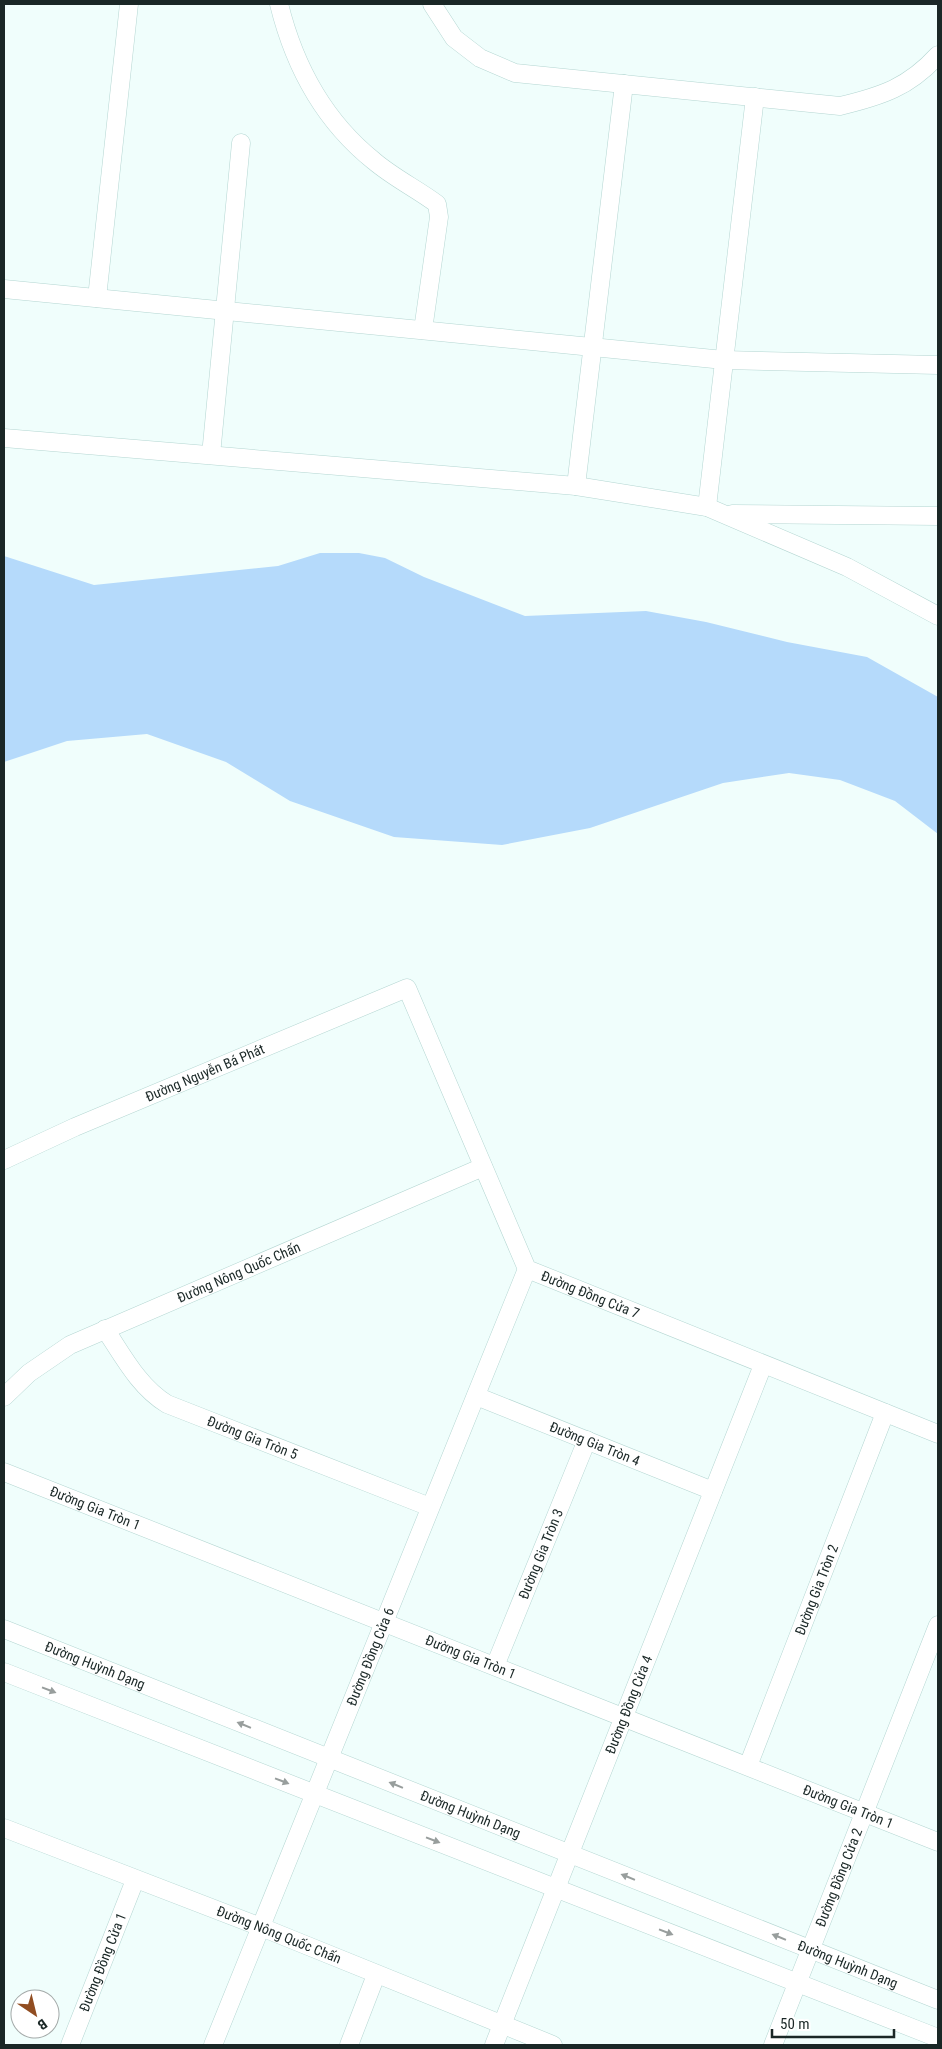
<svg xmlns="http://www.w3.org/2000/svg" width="942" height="2049" viewBox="0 0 942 2049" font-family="'Roboto Condensed',sans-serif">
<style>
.water{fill:#b5dafb}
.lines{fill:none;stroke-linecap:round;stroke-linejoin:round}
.minor-casing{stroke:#b4d6d2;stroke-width:19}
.minor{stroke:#fff;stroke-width:18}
.oneway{fill:#989e9d}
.labels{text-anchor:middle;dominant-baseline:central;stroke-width:4;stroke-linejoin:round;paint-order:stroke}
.street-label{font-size:14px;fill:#1a2726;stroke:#fff}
</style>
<rect width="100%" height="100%" fill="#f0fefc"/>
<path class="water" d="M 320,553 L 359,553 L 385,558 L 424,577 L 525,616 L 646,611 L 706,622 L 787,642 L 867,657 L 938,697 L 938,834 L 895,801 L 840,780 L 789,773 L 723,783 L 590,828 L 502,845 L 394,837 L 290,801 L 226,762 L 147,734 L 67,741 L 4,762 L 4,556 L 94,585 L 278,566 Z"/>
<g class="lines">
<defs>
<g id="minor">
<path d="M 279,4 C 294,65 324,121 374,161 C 394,178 417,189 437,204 L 439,217 L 423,330"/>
<path d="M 432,4 L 454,38 L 480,58 L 515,73 L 840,106 C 882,96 909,87 938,55"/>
<path d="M 4,289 L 724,360 L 938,365"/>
<path d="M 97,298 L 129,4"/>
<path d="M 4,438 L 576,486 L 707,507 L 847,567 L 938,616"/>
<path d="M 211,455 L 241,143"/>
<path d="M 576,486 L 624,84"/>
<path d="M 707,507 L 755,97"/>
<path d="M 732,514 L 938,516"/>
<path id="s1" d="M 4,1160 L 75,1127 L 407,988 L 527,1269 L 938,1434"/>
<path id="s2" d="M 105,1329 C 123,1356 139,1387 167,1404 L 430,1507"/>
<path id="s3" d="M 476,1396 L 713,1491"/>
<path id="s4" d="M 4,1397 L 29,1373 L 70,1345 L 483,1167"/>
<path id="s5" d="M 4,1472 L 938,1842"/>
<path id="s6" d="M 4,1629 L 938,2000"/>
<path id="s7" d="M 495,1666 L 587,1440"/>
<path d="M 4,1672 L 938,2038"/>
<path id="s8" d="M 748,1766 L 885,1413"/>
<path id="s9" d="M 4,1828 L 261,1927 L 553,2045"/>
<path id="s10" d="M 70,2045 L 135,1880"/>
<path id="s11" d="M 213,2045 L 527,1269"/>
<path d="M 349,2045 L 376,1975"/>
<path id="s12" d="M 494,2045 L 763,1365"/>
<path id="s13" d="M 773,2045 L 938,1625"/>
</g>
</defs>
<use href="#minor" class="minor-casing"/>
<use href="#minor" class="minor"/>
</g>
<defs><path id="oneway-solid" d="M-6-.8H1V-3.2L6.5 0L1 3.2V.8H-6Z" transform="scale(1.25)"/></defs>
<g class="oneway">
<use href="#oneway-solid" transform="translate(49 1690) rotate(21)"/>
<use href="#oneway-solid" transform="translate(244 1725) rotate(-158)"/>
<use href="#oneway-solid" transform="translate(282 1781) rotate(21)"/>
<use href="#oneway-solid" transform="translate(396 1785) rotate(-158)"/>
<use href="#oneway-solid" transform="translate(433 1840) rotate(21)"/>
<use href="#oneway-solid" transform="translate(628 1877) rotate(-158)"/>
<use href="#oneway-solid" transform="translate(666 1932) rotate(21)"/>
<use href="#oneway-solid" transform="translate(779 1937) rotate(-158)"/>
</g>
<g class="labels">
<g class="street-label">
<text stroke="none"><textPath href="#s1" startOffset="219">Đường Nguyễn Bá Phát</textPath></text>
<text stroke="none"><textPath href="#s4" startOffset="268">Đường Nông Quốc Chấn</textPath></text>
<text stroke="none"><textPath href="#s1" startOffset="812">Đường Đồng Cửa 7</textPath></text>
<text stroke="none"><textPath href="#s2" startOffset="190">Đường Gia Tròn 5</textPath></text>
<text stroke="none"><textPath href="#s3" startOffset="128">Đường Gia Tròn 4</textPath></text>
<text stroke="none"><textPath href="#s5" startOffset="98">Đường Gia Tròn 1</textPath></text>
<text stroke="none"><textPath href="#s7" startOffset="121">Đường Gia Tròn 3</textPath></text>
<text stroke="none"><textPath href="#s8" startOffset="189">Đường Gia Tròn 2</textPath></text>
<text stroke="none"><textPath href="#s11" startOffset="419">Đường Đồng Cửa 6</textPath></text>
<text stroke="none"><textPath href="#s5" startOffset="502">Đường Gia Tròn 1</textPath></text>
<text stroke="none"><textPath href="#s6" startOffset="98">Đường Huỳnh Dạng</textPath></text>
<text stroke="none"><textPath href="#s12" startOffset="366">Đường Đồng Cửa 4</textPath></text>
<text stroke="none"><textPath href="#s5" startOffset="908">Đường Gia Tròn 1</textPath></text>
<text stroke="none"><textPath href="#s6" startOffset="502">Đường Huỳnh Dạng</textPath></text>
<text stroke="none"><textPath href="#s13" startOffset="180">Đường Đồng Cửa 2</textPath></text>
<text stroke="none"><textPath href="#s9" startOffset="295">Đường Nông Quốc Chấn</textPath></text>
<text stroke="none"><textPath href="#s10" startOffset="89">Đường Đồng Cửa 1</textPath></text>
<text stroke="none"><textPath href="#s6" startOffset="908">Đường Huỳnh Dạng</textPath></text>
</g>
</g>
<rect width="942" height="2049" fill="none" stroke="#1a2726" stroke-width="10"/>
<g transform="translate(35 2014) rotate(145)"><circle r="24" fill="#ffffff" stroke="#a3a9a8"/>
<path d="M0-4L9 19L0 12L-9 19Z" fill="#914d21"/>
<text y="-8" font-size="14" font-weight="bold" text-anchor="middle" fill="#1a2726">B</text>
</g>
<path d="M772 2029v8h122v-8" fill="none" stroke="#1a2726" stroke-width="2.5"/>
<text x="780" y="2029" font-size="15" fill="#1a2726" stroke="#ffffff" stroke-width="4" paint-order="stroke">50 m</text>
</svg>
